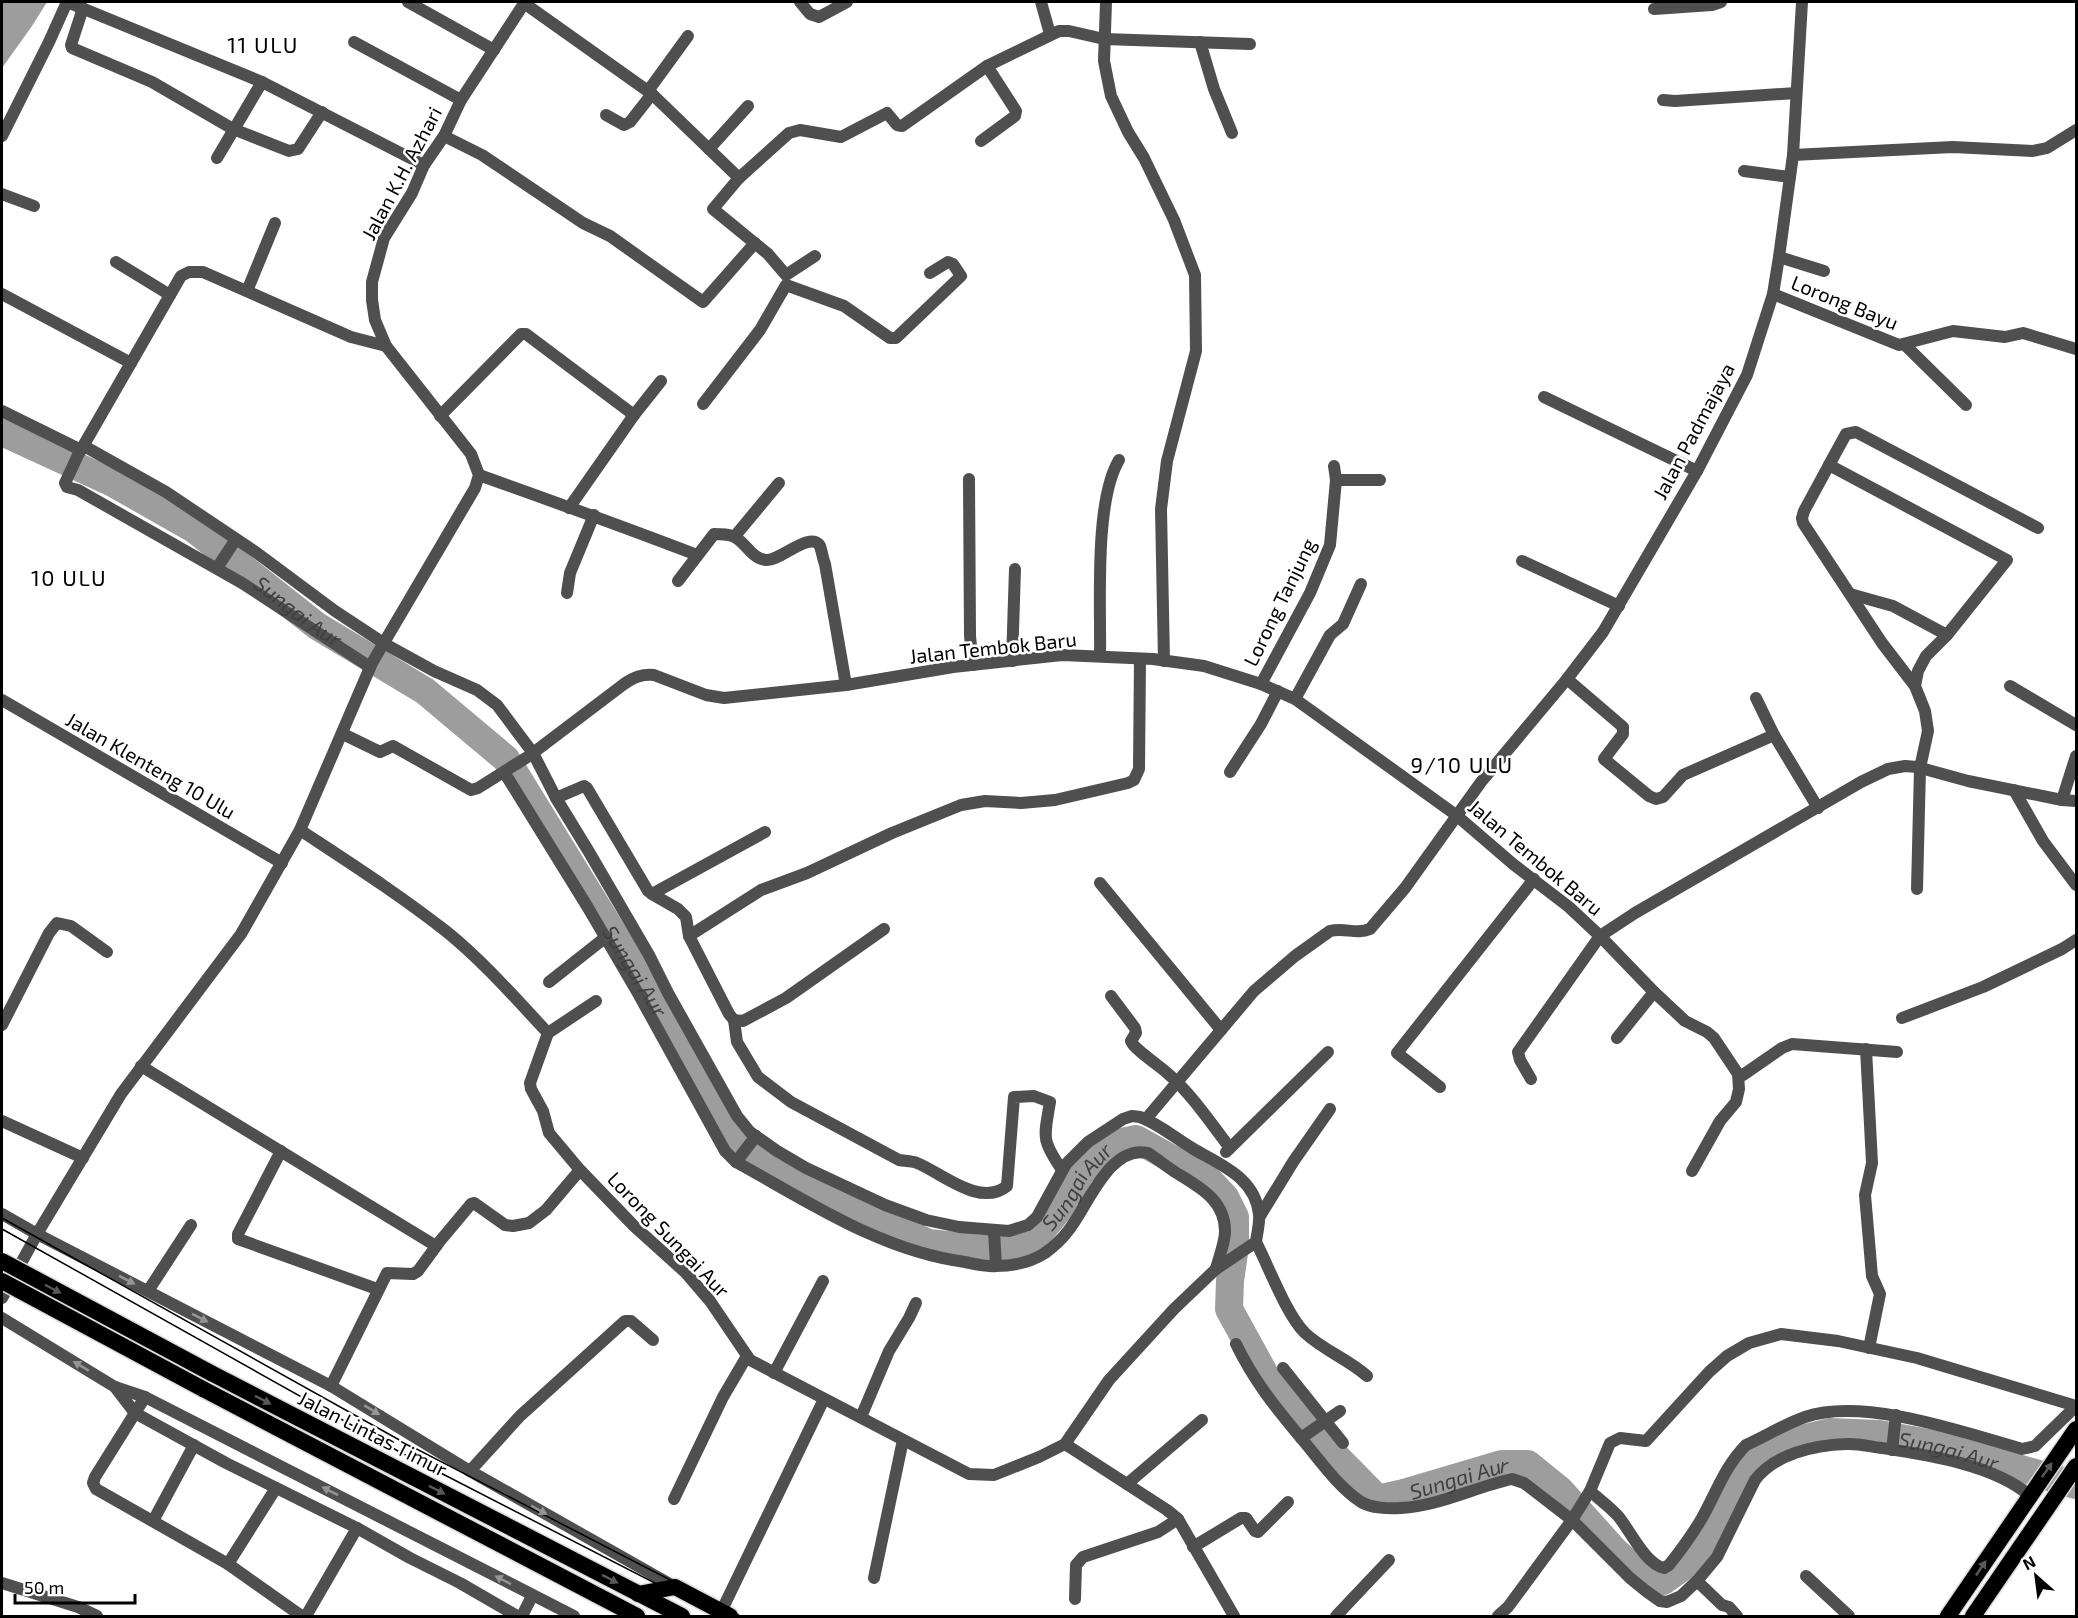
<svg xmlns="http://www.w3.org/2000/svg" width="2078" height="1618" viewBox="0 0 2078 1618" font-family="'Exo 2',sans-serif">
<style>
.water{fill:#9d9d9d}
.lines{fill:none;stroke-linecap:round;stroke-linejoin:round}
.river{stroke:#9d9d9d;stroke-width:28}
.trunk-casing{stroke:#dbdbdb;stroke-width:19}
.minor{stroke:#4f4f4f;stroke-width:12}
.tertiary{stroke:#4f4f4f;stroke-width:12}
.trunk{stroke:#000;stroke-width:16}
.tram{stroke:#000;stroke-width:1.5}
.trunk-bridge-casing{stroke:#dbdbdb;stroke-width:19;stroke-linecap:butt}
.trunk-bridge{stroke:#000;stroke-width:16}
.oneway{fill:#959595}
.oneway2{fill:#595959}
.labels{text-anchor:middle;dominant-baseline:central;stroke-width:5;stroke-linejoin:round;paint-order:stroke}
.street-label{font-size:20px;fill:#000;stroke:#fff}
.water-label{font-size:21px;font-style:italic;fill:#3e3e3e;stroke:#fff}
.quarter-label{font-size:22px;letter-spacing:1.5px;fill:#000;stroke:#fff}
</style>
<rect width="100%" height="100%" fill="#fff"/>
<path class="water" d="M 2,2 L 47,2 L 32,26 L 2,68 Z"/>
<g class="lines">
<path class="river" id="s1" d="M 2,432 L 113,483 L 194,529 L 317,626 L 425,691 L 506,759 L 674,1032 L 718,1117 L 738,1148 L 770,1170 L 873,1220 L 929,1243 L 982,1249 L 1012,1249 L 1037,1236 L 1066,1201 L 1080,1174 L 1108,1145 L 1136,1139 L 1208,1179 L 1225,1197 L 1235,1217 L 1235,1246 L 1230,1281 L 1229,1309 L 1268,1380 L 1315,1435 L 1378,1499 L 1404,1493 L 1502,1464 L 1528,1464 L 1560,1490 L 1614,1550 L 1646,1579 L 1663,1581 L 1701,1554 L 1721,1505 L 1742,1468 L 1793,1441 L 1830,1432 L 1879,1434 L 1939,1445 L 2076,1485"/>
<defs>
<g id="trunk">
<path d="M 211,1373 L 682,1616"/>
<path d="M 203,1389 L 637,1616"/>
<path d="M 638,1594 L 675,1587 L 730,1616"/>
<path d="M 1948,1616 L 2076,1429"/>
<path d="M 1973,1616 L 2076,1466"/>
</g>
</defs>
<use href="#trunk" class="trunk-casing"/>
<g class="minor">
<path d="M 67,2 L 262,82 L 424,165"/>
<path d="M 408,2 L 494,50"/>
<path d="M 800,2 L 810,14 L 819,17 L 847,2"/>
<path d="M 1041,2 L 1050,34"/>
<path d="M 1106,2 L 1104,61 L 1111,96 L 1128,132 L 1144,158 L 1174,220 L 1195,275 L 1196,351 L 1167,461 L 1161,509 L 1164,661"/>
<path d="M 524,3 L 652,94 L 739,178"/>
<path d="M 83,8 L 71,45 L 72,48 L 152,82 L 233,129 L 289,151 L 298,149 L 322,112"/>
<path d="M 1654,9 L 1712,5 L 1721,2"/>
<path d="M 354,42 L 461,100"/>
<path d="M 1200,42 L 1214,89 L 1232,133"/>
<path d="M 987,66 L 1059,31 L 1069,31 L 1104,39 L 1250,44"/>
<path d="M 648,91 L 688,36"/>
<path d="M 1663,100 L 1675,101 L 1796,93"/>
<path d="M 606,115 L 624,125 L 630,122 L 652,94"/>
<path d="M 2,136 L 49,42 L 67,2"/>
<path d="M 444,136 L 482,155 L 583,223 L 610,236 L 703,302 L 755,243"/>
<path d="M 709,149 L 748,106"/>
<path d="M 1793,155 L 1953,147 L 2033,151 L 2047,148 L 2076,130"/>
<path d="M 217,158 L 262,82"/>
<path d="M 1744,171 L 1790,177"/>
<path d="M 2,194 L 34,206"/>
<path d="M 815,256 L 786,275 L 768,254 L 713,209 L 739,178 L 789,133 L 800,130 L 841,137 L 887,113 L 897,125 L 902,126 L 987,66 L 1016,111 L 1015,116 L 981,141"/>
<path d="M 1779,257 L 1824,271"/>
<path d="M 116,262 L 170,295"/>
<path d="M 247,291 L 275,223"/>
<path d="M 2,294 L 131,363"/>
<path d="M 1773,294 L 1899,345 L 1953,331 L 2005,337 L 2023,333 L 2076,349"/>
<path d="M 1905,345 L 1966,405"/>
<path d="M 1544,397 L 1697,471"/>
<path d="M 703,404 L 760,330 L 786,285 L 844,306 L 890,338 L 896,338 L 961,276 L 953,264 L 948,262 L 930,273"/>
<path d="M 2,411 L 81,450"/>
<path d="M 440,416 L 521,334 L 526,334 L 634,415 L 661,381"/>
<path d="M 84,446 L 166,492 L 257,553 L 335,611 L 385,644 L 434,671 L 477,690 L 497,705 L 533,753 L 556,798 L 589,852 L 649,955 L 668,993 L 737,1116 L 750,1132 L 777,1151 L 806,1168 L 885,1205 L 926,1220 L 959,1227 L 1009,1231 L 1028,1225 L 1037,1217 L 1066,1164 L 1088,1142 L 1123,1119 L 1132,1116 L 1140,1117 C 1159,1124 1175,1138 1192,1148 C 1220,1165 1255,1177 1259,1214 C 1260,1223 1257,1233 1256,1242 L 1216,1269 L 1174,1309 L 1109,1380 L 1065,1444 L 1039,1457 L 994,1475 L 969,1474 L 750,1360 L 710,1301 L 686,1273 L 634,1226 L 580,1170 L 549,1133 L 543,1111 L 531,1089 L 530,1083 L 548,1033 C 516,999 484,962 447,932 C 400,895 350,863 300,830"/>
<path d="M 1829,465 L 1846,434 L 1856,432 L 2038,528"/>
<path d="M 479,475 C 552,501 624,527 697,555"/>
<path d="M 969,479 L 970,636 L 973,665"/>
<path d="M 1336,480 L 1380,480"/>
<path d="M 569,508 L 634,415"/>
<path d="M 735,536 L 779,483"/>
<path d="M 1522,561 L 1619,606"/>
<path d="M 217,568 L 236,539"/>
<path d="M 678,581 L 714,534 C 720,534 727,534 732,536 C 745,540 751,559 766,560 C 779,562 811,530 820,546 C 822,552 823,559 825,564 L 846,685"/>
<path d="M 567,593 L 570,573 L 594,515"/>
<path d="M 1850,594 L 1893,606 L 1947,635"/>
<path d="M 1100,656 C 1101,605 1094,502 1119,460"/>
<path d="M 1012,661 L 1015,569"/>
<path d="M 370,667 L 242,583 L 78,490 L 67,487 L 65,483 L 78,455 L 181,276 L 189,272 L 203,272 L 351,337 L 386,346"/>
<path d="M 1567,679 L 1623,727 L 1623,734 L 1604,759 L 1649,796 L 1656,799 L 1663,797 L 1683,775 L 1774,735 L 1818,808"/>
<path d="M 1261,684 L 1310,593 L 1330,545 L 1336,480 L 1334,466"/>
<path d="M 1915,686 L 1882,643 L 1803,523 L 1802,518 L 1804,511 L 1829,465 L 2007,560 L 1947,635 L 1926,656 L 1918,671 L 1915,686 L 1925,711 L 1928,731 L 1920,768 L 1917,889"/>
<path d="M 2010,686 L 2076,725"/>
<path d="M 1756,698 L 1774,735"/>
<path d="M 1295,699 L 1330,635 L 1343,624 L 1361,584"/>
<path d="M 2,700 L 282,863"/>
<path d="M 343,734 L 380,752 L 393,746 L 471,790 L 478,788 L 529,756 L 624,684 C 634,677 642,674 654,675 L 706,695 L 724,698 L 846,685 L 953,667 L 1062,655 L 1153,659 L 1204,666 L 1261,684 L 1295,699 L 1456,815 L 1513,864 L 1569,907 L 1600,936 L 1635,913 L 1861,782 L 1888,769 L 1905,766 L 1917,767 L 1968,781 L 2062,800 L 2076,801"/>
<path d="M 504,772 L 587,906 L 639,995 L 725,1151 L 736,1162 C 809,1202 881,1251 965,1262 C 975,1264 986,1267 996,1266 C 1012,1266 1031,1262 1045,1253 C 1052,1248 1062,1239 1068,1231 C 1087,1208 1109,1144 1148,1153 C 1157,1159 1166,1166 1175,1172 C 1199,1187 1226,1200 1225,1233 C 1224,1245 1219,1257 1216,1269"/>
<path d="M 1230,772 L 1261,724 L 1278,691"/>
<path d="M 2014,790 L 2043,841 L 2076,885"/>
<path d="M 556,798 L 584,786 L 587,788 L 648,891 L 652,894 L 765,832"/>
<path d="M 2062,800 L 2076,756"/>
<path d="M 1100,883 L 1221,1030"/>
<path d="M 652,894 L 678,909 L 686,917 L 689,936 L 729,1014 L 734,1020 L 743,1021 L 786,998 L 884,929"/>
<path d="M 689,936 L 761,890 L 807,873 L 892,833 L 961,805 L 985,801 L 1021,803 L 1055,800 L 1128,783 L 1134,780 L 1139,769 L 1140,659"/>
<path d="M 549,982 L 606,937"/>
<path d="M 1111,996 L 1135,1028 L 1136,1033 L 1131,1041 C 1133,1048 1158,1065 1166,1072 C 1191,1093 1210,1122 1230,1148"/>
<path d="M 1902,1018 L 1983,987 L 2062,949 L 2076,940"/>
<path d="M 734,1020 L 737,1042 L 758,1077 L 791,1102 L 899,1160 C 905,1161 912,1161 917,1163 C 942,1173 980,1208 1007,1186 L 1014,1097 L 1034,1096 L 1050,1102 C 1044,1138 1041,1139 1062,1170"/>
<path d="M 2,1025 L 49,933 L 57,923 L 71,926 L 107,952"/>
<path d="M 548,1033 L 596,1001"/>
<path d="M 1617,1038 L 1654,992"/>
<path d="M 1866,1049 L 1872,1163 L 1865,1195 L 1872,1276 L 1880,1294 L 1869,1348"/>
<path d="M 141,1066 L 436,1246"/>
<path d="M 1531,1079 L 1520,1060 L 1518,1052 L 1600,936 L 1654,992 L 1685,1021 L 1707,1032 L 1714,1038 L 1738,1074 L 1743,1075 L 1782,1048 L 1792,1044 L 1897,1052"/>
<path d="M 1440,1087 L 1397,1053 L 1534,879"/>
<path d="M 1146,1119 L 1254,991 L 1295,956 L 1330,931 C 1345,927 1356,935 1370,929 L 1405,888 L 1481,782 L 1567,679 L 1603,632 L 1697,471 L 1747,375 L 1773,294 L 1779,257 L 1793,155 L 1802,2"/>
<path d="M 2,1121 L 83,1158"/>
<path d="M 281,1151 L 238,1234 L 238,1239 L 377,1289"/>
<path d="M 1226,1152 L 1328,1052"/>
<path d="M 736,1162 L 756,1136"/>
<path d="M 1692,1171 L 1720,1121 L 1736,1102 L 1739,1089 L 1738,1074"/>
<path d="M 2,1214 L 37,1234"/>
<path d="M 1260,1216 L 1293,1162 L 1330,1109"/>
<path d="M 994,1231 L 996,1266"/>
<path d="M 1256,1242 C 1269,1267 1286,1314 1305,1333 C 1323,1350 1348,1359 1367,1376"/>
<path d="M 148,1291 L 191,1225"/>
<path d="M 1236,1344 C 1254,1381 1275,1407 1301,1438 C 1319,1459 1337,1486 1361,1502 C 1371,1508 1389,1509 1401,1508 C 1439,1506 1475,1487 1512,1479 L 1524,1483 L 1572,1520 L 1630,1578 L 1646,1591 L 1660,1601 L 1667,1602 L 1681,1596 L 1697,1581 L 1717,1557 L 1755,1480 C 1775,1454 1814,1445 1846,1444 C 1858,1443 1871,1447 1882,1448 C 1928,1455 1995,1465 2030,1496"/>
<path d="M 1283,1368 L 1343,1443"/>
<path d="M 774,1373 L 823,1281"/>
<path d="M 331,1386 L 387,1273 L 413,1274 L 418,1271 L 440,1241 L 471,1204 L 474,1203 L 505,1225 L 513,1226 L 529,1223 L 546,1210 L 580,1170"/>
<path d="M 115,1387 L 135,1413 L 226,1463 L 357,1528 L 410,1558 L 460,1583 L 517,1616"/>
<path d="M 145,1397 L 95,1477 L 93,1483 L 96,1489 L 228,1564 L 276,1488"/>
<path d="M 861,1417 L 889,1351 L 909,1318 L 916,1303"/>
<path d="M 1301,1438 L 1340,1411"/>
<path d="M 1065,1444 L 1167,1510 L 1178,1519 L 1234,1616"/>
<path d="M 1892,1450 L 1896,1415"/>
<path d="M 470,1471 L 520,1416 L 625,1321 L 631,1321 L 653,1340"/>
<path d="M 1127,1484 L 1202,1420"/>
<path d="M 1590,1491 C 1599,1499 1610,1507 1618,1516 C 1630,1530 1645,1564 1664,1568 L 1669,1565 C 1681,1550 1692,1535 1702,1518 C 1716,1493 1725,1466 1746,1445 C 1766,1436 1785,1424 1805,1417 C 1863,1397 1963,1432 2022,1449 L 2035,1446 L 2076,1406"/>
<path d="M 674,1499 L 723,1397 L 747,1356"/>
<path d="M 153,1521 L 194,1445"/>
<path d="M 1193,1547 L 1241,1518 L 1246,1518 L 1255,1531 L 1258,1532 L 1288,1502"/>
<path d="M 228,1564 L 300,1615 L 306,1616 L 357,1528"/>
<path d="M 1806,1576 L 1849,1616"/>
<path d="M 874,1578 L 903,1440"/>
<path d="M 1697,1581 L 1722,1605 L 1729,1607 L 1737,1616"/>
<path d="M 2,1583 L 78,1607 L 97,1616"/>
<path d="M 1075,1599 L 1076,1565 L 1083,1557 L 1158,1532 L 1178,1519"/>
<path d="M 721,1612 L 824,1399"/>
<path d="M 522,1616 L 532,1596"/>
<path d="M 1336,1616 L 1389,1560"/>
<path d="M 1498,1616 L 1508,1607 L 1572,1520 L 1590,1491 L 1610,1443 L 1620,1438 L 1646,1441 L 1709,1372 L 1727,1356 L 1749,1343 L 1781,1334 L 1838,1341 L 1917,1358 L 2076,1406"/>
</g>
<g class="tertiary">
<path d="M 37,1234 L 331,1386 L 470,1471 L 675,1587"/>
<path d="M 2,1298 L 37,1234 L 121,1094 L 241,934 L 300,830 L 372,663 L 475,488 L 479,475 L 471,454 L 386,346 L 375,320 L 372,300 L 372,282 L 384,238 L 412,193 L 424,165 L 444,136 L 461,100 L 525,2"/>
<path d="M 2,1318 L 115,1387 L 145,1397 L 574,1616"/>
</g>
<use href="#trunk" class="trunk"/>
<g class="tram">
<path d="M 2,1218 L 403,1442 L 740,1616"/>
<path d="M 2,1229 L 398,1451 L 719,1616"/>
</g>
<defs>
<g id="trunk-bridge">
<path d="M 2,1261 L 211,1373"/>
<path d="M 2,1281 L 203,1389"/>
</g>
</defs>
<use href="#trunk-bridge" class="trunk-bridge-casing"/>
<use href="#trunk-bridge" class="trunk-bridge"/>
</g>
<defs><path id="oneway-solid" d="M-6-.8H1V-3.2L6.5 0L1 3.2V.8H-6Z" transform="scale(1.5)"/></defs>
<g class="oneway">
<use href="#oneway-solid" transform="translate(127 1280) rotate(27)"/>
<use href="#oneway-solid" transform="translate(200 1318) rotate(27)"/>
<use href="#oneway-solid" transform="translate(81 1366) rotate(-149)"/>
<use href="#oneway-solid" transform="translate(372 1410) rotate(31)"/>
<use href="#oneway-solid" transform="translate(330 1491) rotate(-153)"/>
<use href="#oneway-solid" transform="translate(539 1510) rotate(29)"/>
<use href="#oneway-solid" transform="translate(503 1580) rotate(-152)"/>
</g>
<g class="oneway2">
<use href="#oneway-solid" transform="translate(53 1289) rotate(28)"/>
<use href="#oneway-solid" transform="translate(263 1400) rotate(27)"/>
<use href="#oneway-solid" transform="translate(2047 1470) rotate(-55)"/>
<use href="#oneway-solid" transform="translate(437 1490) rotate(27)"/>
<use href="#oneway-solid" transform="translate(1981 1568) rotate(-56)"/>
<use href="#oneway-solid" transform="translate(610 1579) rotate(27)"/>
</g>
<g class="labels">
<g class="street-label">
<text transform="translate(401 173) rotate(-62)">Jalan K.H. Azhari</text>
<text transform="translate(1845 302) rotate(22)">Lorong Bayu</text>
<text transform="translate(1693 431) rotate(-62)">Jalan Padmajaya</text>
<text transform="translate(1279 602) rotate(-64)">Lorong Tanjung</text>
<text transform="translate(993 647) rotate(-6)">Jalan Tembok Baru</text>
<text transform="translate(151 765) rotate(30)">Jalan Klenteng 10 Ulu</text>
<text transform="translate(1536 857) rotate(40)">Jalan Tembok Baru</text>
<text transform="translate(669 1234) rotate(46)">Lorong Sungai Aur</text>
<text transform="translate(373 1433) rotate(27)">Jalan Lintas Timur</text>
</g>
<g class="water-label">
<text stroke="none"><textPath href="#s1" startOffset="348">Sungai Aur</textPath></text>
<text stroke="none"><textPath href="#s1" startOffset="852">Sungai Aur</textPath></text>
<text stroke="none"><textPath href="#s1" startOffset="1446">Sungai Aur</textPath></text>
<text stroke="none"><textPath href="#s1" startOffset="2688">Sungai Aur</textPath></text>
<text stroke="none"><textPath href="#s1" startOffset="2076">Sungai Aur</textPath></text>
</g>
<g class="quarter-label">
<text x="263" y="44">11 ULU</text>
<text x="69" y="577">10 ULU</text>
<text x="1462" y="764">9/10 ULU</text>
</g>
</g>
<rect width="2078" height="1618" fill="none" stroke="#000000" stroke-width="6"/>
<g transform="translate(2036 1576) rotate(332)" stroke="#ffffff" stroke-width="4.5" paint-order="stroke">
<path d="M0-4.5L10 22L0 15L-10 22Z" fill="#000000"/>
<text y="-9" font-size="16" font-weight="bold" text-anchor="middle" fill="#000000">N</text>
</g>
<path d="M15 1594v9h120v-9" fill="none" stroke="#000000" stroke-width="3"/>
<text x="24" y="1594" font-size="18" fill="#000000" stroke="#ffffff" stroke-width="4.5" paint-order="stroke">50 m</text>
</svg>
